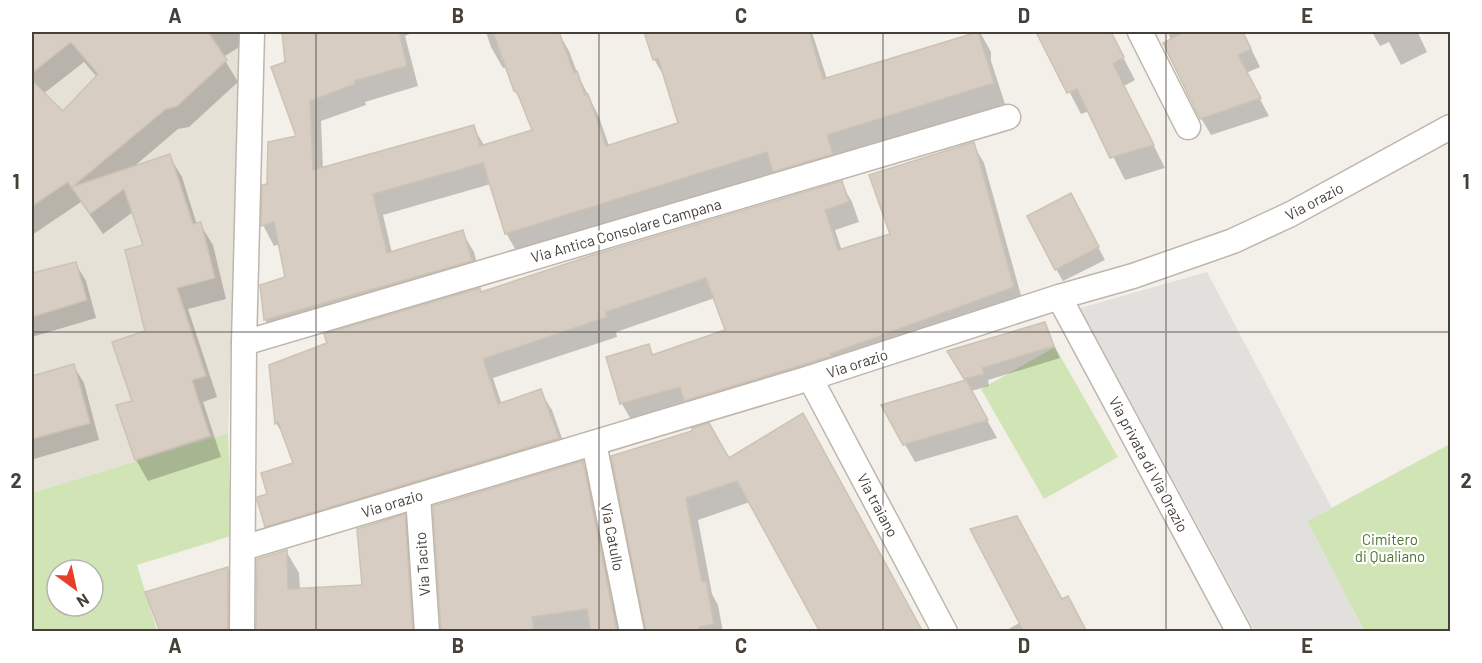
<svg xmlns="http://www.w3.org/2000/svg" width="1482" height="663" viewBox="0 0 1482 663" font-family="Barlow,sans-serif">
<style>
.residential{fill:#e6e1d7}
.green{fill:#d1e4b5;fill-rule:evenodd}
.parking{fill:#e2e0dd}
.shadow{fill:#0003;fill-rule:evenodd}
.building{fill:#d7cdc2;stroke:#cec2b3;stroke-width:1.5}
.lines{fill:none;stroke-linecap:round;stroke-linejoin:round}
.street-casing{stroke:#beb6ac;stroke-width:27}
.street{stroke:#fff;stroke-width:24}
.grid{fill:none;stroke:#464038;stroke-width:1.5;stroke-opacity:0.55}
.labels{text-anchor:middle;dominant-baseline:central;stroke-width:4.5;stroke-linejoin:round;paint-order:stroke}
.street-label{font-size:15px;fill:#464038;stroke:#fff}
.park-label{font-size:15px;fill:#4d7330;stroke:#fff}
.neatline{fill:none;stroke:#464038;stroke-width:2}
.grid-label{font-size:20px;text-anchor:middle;font-weight:bold;fill:#464038}
</style>
<rect width="100%" height="100%" fill="#f3efe9"/>
<path class="residential" d="M 32,32 L 242,32 L 228,433 L 32,493 Z"/>
<g class="green">
<path d="M 1055,347 L 1118,457 L 1044,499 L 981,389 Z"/>
<path d="M 228,433 L 231,536 L 137,565 L 157,631 L 32,632 L 32,493 ZM 57,570 L 93,570 L 93,606 L 57,606 Z"/>
<path d="M 1450,444 L 1450,631 L 1364,631 L 1307,521 Z"/>
</g>
<path class="parking" d="M 1207,272 L 1332,508 L 1307,521 L 1364,631 L 1255,631 L 1080,308 Z"/>
<g class="shadow">
<path d="M 32,32 L 242,32 L 238,48 L 223,57 L 238,82 L 189,127 L 178,129 L 131,169 L 169,156 L 182,177 L 197,225 L 200,224 L 213,245 L 226,299 L 188,309 L 217,397 L 203,402 L 221,457 L 148,481 L 136,460 L 118,406 L 134,402 L 147,332 L 145,246 L 133,212 L 103,234 L 81,202 L 32,235 ZM 84,62 L 97,77 L 63,113 L 43,94 Z"/>
<path d="M 283,32 L 412,33 L 405,36 L 418,86 L 365,102 L 366,105 L 321,121 L 323,169 L 473,126 L 485,147 L 534,131 L 525,109 L 515,91 L 507,67 L 503,68 L 491,47 L 486,32 L 558,32 L 569,51 L 578,75 L 599,117 L 609,146 L 680,124 L 666,80 L 654,59 L 647,36 L 661,32 L 812,32 L 827,79 L 980,32 L 991,52 L 991,61 L 1005,104 L 837,156 L 786,192 L 775,173 L 518,254 L 506,233 L 491,184 L 383,215 L 392,253 L 462,232 L 474,252 L 482,281 L 277,340 L 265,320 L 261,286 L 287,278 L 280,244 L 274,246 L 263,225 L 269,185 L 298,138 Z"/>
<path d="M 1038,32 L 1110,32 L 1135,80 L 1124,86 L 1165,168 L 1125,180 L 1090,111 L 1081,114 Z"/>
<path d="M 1168,32 L 1243,32 L 1260,67 L 1246,73 L 1269,116 L 1211,135 L 1201,118 Z"/>
<path d="M 1372,32 L 1421,32 L 1418,33 L 1427,52 L 1401,65 L 1389,42 L 1380,46 Z"/>
<path d="M 973,144 L 984,163 L 1024,306 L 633,423 L 622,404 L 608,358 L 648,346 L 654,356 L 726,330 L 715,298 L 616,332 L 617,337 L 493,378 L 502,405 L 540,391 L 552,410 L 569,458 L 277,545 L 266,526 L 269,495 L 295,464 L 286,440 L 276,423 L 270,366 L 481,294 L 841,183 L 852,202 L 859,222 L 835,230 L 842,251 L 892,235 Z"/>
<path d="M 1077,207 L 1105,260 L 1063,281 L 1056,269 Z"/>
<path d="M 76,264 L 86,281 L 96,318 L 32,337 L 32,275 Z"/>
<path d="M 1044,324 L 1060,358 L 988,380 L 989,386 L 971,391 L 997,438 L 915,462 L 883,406 L 967,381 L 956,363 Z"/>
<path d="M 73,365 L 84,383 L 99,440 L 34,459 L 32,455 L 32,377 Z"/>
<path d="M 709,425 L 750,502 L 698,520 L 712,594 L 718,605 L 723,632 L 647,632 L 694,432 Z"/>
<path d="M 582,463 L 595,484 L 624,632 L 443,632 Z"/>
<path d="M 404,516 L 417,538 L 423,632 L 257,632 L 286,551 L 299,573 L 300,590 L 364,587 Z"/>
<path d="M 227,569 L 238,586 L 237,632 L 161,632 Z"/>
<path d="M 1062,601 L 1086,632 L 1003,632 L 1021,622 Z"/>
</g>
<g class="building">
<path d="M 32,32 L 208,32 L 227,60 L 177,106 L 166,109 L 72,187 L 170,154 L 193,224 L 201,222 L 215,278 L 177,288 L 206,376 L 192,380 L 210,436 L 135,460 L 116,405 L 132,401 L 112,342 L 145,331 L 125,250 L 143,245 L 124,189 L 90,214 L 68,182 L 32,206 L 32,81 L 63,111 L 98,74 L 71,42 L 32,73 Z"/>
<path d="M 282,32 L 399,32 L 407,66 L 354,81 L 355,84 L 310,101 L 313,170 L 474,125 L 480,146 L 532,130 L 517,92 L 514,91 L 493,32 L 559,32 L 574,73 L 577,71 L 585,95 L 588,94 L 606,146 L 678,123 L 658,58 L 653,60 L 644,32 L 809,32 L 823,79 L 978,32 L 994,83 L 827,135 L 833,154 L 773,172 L 767,152 L 505,234 L 483,163 L 373,194 L 387,253 L 463,230 L 472,261 L 264,320 L 260,285 L 285,277 L 274,222 L 261,226 L 262,185 L 267,184 L 268,142 L 296,136 L 271,67 L 285,62 Z"/>
<path d="M 1036,32 L 1111,32 L 1124,57 L 1113,64 L 1154,145 L 1110,158 L 1077,89 L 1067,93 Z"/>
<path d="M 1184,32 L 1243,32 L 1251,49 L 1238,55 L 1261,98 L 1200,119 L 1163,43 Z"/>
<path d="M 974,142 L 1014,287 L 830,354 L 831,356 L 684,401 L 680,387 L 620,404 L 606,357 L 649,344 L 652,355 L 725,330 L 706,278 L 606,312 L 607,317 L 483,359 L 498,404 L 541,389 L 559,438 L 265,527 L 257,500 L 257,497 L 267,494 L 261,473 L 293,463 L 278,422 L 275,424 L 269,365 L 327,343 L 324,334 L 480,288 L 481,292 L 590,256 L 842,181 L 849,202 L 825,210 L 838,250 L 890,234 L 869,175 Z"/>
<path d="M 1071,193 L 1099,247 L 1055,270 L 1027,216 Z"/>
<path d="M 76,262 L 87,300 L 32,317 L 32,273 Z"/>
<path d="M 1045,322 L 1054,346 L 982,368 L 984,374 L 964,379 L 947,351 Z"/>
<path d="M 74,364 L 90,423 L 32,439 L 32,376 Z"/>
<path d="M 966,380 L 988,420 L 903,445 L 881,405 Z"/>
<path d="M 803,413 L 923,632 L 820,632 L 737,481 L 686,498 L 702,582 L 706,581 L 714,624 L 699,627 L 700,632 L 646,632 L 611,456 L 692,431 L 692,428 L 709,423 L 729,458 Z"/>
<path d="M 583,461 L 617,632 L 591,632 L 587,609 L 532,617 L 534,632 L 441,632 L 433,506 Z"/>
<path d="M 405,514 L 413,632 L 256,632 L 257,559 L 287,550 L 288,589 L 362,585 L 357,529 Z"/>
<path d="M 1017,516 L 1062,599 L 1068,596 L 1087,632 L 1024,632 L 970,529 Z"/>
<path d="M 228,567 L 228,632 L 160,632 L 145,592 Z"/>
</g>
<g class="lines">
<defs>
<g id="street">
<path d="M 1140,32 L 1188,127"/>
<path d="M 1059,297 L 1239,632"/>
<path d="M 244,343 L 1008,117"/>
<path d="M 810,378 L 945,632"/>
<path d="M 594,443 L 632,632"/>
<path d="M 418,496 L 427,632"/>
<path d="M 243,548 L 810,378 L 1059,297 L 1133,276 L 1233,241 L 1291,214 L 1450,127"/>
<path d="M 242,632 L 244,343 L 252,32"/>
</g>
</defs>
<use href="#street" class="street-casing"/>
<use href="#street" class="street"/>
</g>
<path class="grid" d="M 316,32 L 316,632M 599,32 L 599,632M 883,32 L 883,632M 1166,32 L 1166,632M 32,332 L 1450,332"/>
<g class="labels">
<g class="street-label">
<text transform="translate(1314 201) rotate(-28)">Via orazio</text>
<text transform="translate(626 230) rotate(-16)">Via Antica Consolare Campana</text>
<text transform="translate(857 363) rotate(-18)">Via orazio</text>
<text transform="translate(1149 464) rotate(62)">Via privata di Via Orazio</text>
<text transform="translate(392 503) rotate(-17)">Via orazio</text>
<text transform="translate(878 505) rotate(62)">Via traiano</text>
<text transform="translate(613 537) rotate(79)">Via Catullo</text>
<text transform="translate(422 564) rotate(-94)">Via Tacito</text>
</g>
<g class="park-label">
<text x="1390" y="539">Cimitero<tspan x="1390" dy="17">di Qualiano</tspan></text>
</g>
</g>
<rect width="1482" height="663" fill="none" stroke="#ffffff" stroke-width="66"/>
<g transform="translate(75 588) rotate(147)"><circle r="28" fill="#ffffff" stroke="#b5b3af" stroke-width="1.5"/>
<path d="M0-4.5L10 22L0 15L-10 22Z" fill="#e73d2b"/>
<text y="-9" font-size="16" font-weight="bold" text-anchor="middle" fill="#464038">N</text>
</g>
<rect x="33" y="33" width="1416" height="597" class="neatline"/>
<g class="grid-label">
<text x="175" y="23">A</text>
<text x="458" y="23">B</text>
<text x="741" y="23">C</text>
<text x="1024" y="23">D</text>
<text x="1307" y="23">E</text>
<text x="16" y="189">1</text>
<text x="1466" y="189">1</text>
<text x="16" y="488">2</text>
<text x="1466" y="488">2</text>
<text x="175" y="653">A</text>
<text x="458" y="653">B</text>
<text x="741" y="653">C</text>
<text x="1024" y="653">D</text>
<text x="1307" y="653">E</text>
</g>
</svg>
